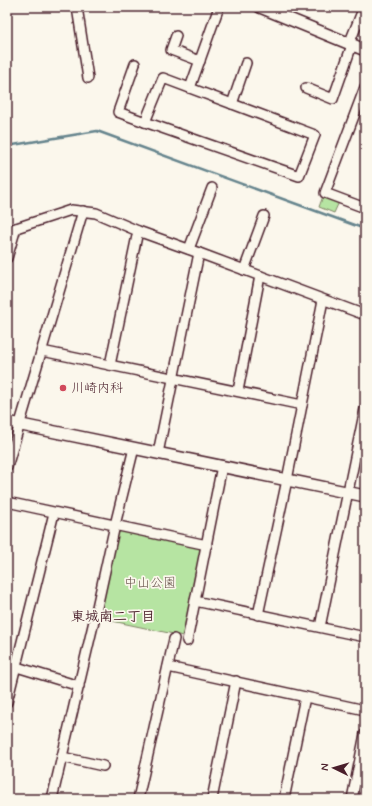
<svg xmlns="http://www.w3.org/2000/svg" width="372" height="806" viewBox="0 0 372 806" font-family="Mynerve,'Klee One',sans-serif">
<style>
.green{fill:#b6e4a2;stroke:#808266}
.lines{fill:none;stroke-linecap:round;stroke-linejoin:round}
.stream{stroke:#65848d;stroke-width:2.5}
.minor-casing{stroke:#4a1f2b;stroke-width:12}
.tertiary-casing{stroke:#4a1f2b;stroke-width:14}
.minor{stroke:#fbf7ec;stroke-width:9}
.tertiary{stroke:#fbf7ec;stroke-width:11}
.poi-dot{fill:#d1495b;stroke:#fbf7ec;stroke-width:1.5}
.labels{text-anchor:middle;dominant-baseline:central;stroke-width:3.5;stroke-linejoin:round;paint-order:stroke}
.poi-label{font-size:13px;fill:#4a1f2b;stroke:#fbf7ec;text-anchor:start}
.park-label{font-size:13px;fill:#655049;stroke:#fbf7ec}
.neighbourhood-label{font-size:14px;font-weight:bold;fill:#4a1f2b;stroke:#fbf7ec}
</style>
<rect width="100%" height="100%" fill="#fbf7ec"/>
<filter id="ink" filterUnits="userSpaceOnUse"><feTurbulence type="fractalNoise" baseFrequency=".025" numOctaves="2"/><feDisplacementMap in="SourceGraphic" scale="8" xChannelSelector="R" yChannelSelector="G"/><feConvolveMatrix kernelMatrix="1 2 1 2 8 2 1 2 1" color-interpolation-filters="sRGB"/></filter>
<g filter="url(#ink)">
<g class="green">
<path d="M 323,196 L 339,202 L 334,213 L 319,207 Z"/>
<path d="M 122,531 L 201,547 L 183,636 L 98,618 L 117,533 Z"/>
</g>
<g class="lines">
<path class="stream" d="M 7,146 L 97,131 L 365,229"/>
<defs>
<g id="minor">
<path d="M 77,7 L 88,78"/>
<path d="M 176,36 L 171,50 L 200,61"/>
<path d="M 349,44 L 364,7"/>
<path d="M 135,64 L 118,112 L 145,122"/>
<path d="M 163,78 L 315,135 L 299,176 L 145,122 Z"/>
<path d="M 365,87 L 325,193 L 365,208"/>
<path d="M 190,88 L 219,7"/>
<path d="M 306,88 L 333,99 L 352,45"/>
<path d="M 232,104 L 246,63"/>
<path d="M 7,231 L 71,210 L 96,213 L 138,231 L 199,253 L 365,315"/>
<path d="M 189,249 L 212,188"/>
<path d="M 7,258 L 16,228"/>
<path d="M 244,270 L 264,216"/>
<path d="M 42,351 L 302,405"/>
<path d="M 110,365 L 138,231"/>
<path d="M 238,391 L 260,276"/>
<path d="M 158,453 L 199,253"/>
<path d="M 7,467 L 83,211"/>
<path d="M 7,502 L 207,545"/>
<path d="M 195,601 L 365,637"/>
<path d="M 258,615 L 287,480 L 323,300"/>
<path d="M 320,627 L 365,409"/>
<path d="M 187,641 L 222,466"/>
<path d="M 7,664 L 79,686"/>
<path d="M 168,667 L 365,710"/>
<path d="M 7,702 L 54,513"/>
<path d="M 62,757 L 103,766"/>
<path d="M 52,799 L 94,621 L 115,525 L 134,448"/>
<path d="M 138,799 L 174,639"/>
<path d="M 212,799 L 236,681"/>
<path d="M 284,799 L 305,697"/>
<path d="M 352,799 L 365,734"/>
</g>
<g id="tertiary">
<path d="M 260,7 L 365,50"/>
<path d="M 7,422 L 365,496"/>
</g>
</defs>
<use href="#minor" class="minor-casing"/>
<use href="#tertiary" class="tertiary-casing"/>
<use href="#minor" class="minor"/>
<use href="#tertiary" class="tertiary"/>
</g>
</g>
<circle class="poi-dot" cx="63" cy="388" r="4"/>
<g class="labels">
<g class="poi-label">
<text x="71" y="388">川崎内科</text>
</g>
<g class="park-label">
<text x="150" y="583">中山公園</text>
</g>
<g class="neighbourhood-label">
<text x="113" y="617">東城南二丁目</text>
</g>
</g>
<rect width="372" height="806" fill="none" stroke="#fbf7ec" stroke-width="24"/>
<rect x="12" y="12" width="348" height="782" fill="none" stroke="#4a1f2b" stroke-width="1.5" filter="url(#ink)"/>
<g transform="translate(334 768) rotate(275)" stroke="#fbf7ec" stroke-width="3" paint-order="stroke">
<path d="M0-3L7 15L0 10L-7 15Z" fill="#4a1f2b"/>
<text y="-6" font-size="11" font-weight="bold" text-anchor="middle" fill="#4a1f2b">N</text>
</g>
</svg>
